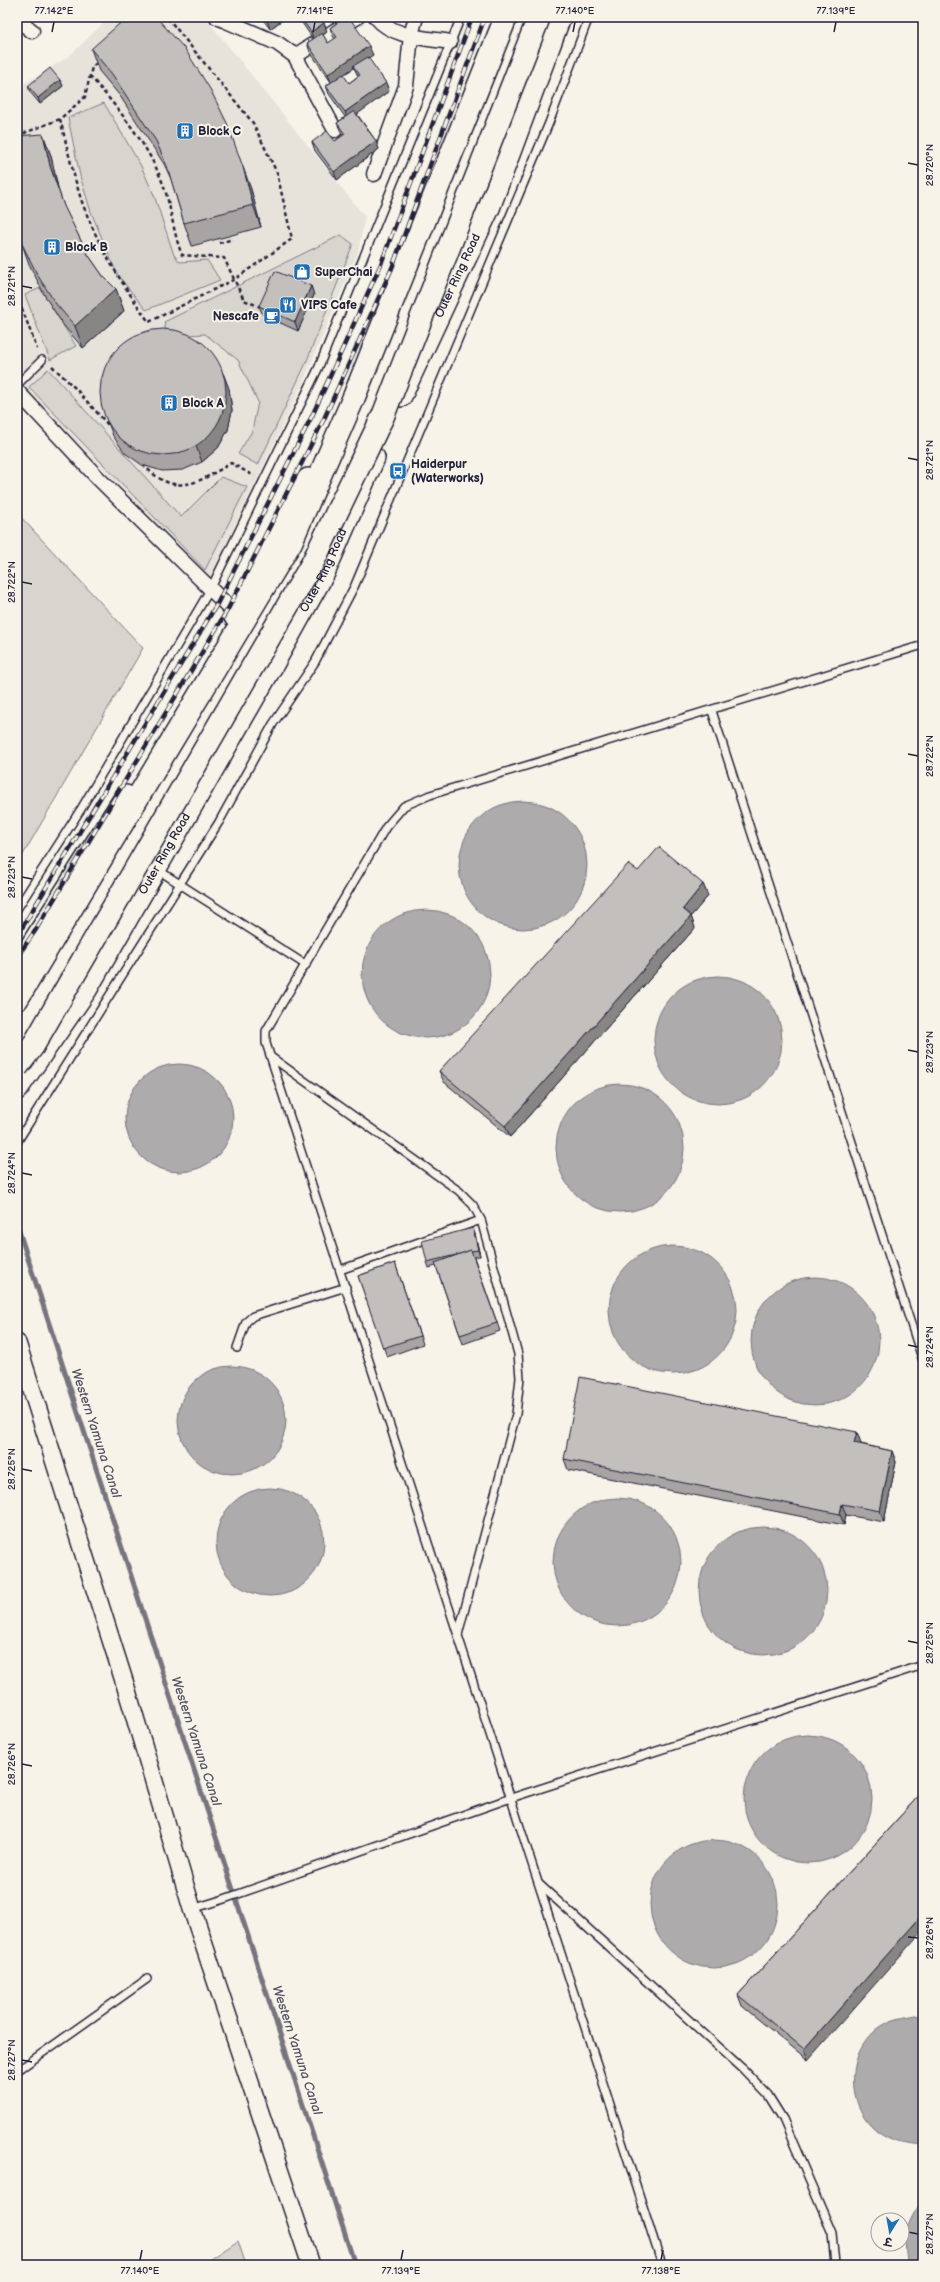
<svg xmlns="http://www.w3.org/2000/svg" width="940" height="2282" viewBox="0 0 940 2282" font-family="'Balsamiq Sans','Playpen Sans Deva',sans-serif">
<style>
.built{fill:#e7e3db}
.green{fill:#d8d5cf;stroke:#7d7c85}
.water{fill:#aeabad;stroke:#76747f}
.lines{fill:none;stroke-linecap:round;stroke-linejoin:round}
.stream{stroke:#76747f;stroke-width:5}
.service-casing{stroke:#22223b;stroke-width:10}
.minor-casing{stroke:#22223b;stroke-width:17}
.tertiary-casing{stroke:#22223b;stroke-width:20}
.primary-casing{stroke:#22223b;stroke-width:24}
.trunk-casing{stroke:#22223b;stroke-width:25}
.path{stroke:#22223b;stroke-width:2.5;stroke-dasharray:4 3;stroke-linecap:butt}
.service{stroke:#f7f3e8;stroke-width:7}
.minor{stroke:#f7f3e8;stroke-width:14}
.tertiary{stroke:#f7f3e8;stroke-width:17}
.primary{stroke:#f7f3e8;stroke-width:21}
.trunk{stroke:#f7f3e8;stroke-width:22}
.rail-casing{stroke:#22223b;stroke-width:4.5}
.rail{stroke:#f7f3e8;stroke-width:3;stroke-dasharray:9;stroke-linecap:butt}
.trunk-bridge-casing{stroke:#22223b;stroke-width:25;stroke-linecap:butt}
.trunk-bridge{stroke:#f7f3e8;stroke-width:22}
.wall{fill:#a7a4a3;stroke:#22223b;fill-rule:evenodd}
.shaded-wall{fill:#888684;stroke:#22223b}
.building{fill:#c2bfbd;stroke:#22223b}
.ticks{fill:none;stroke:#22223b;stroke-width:1.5}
.labels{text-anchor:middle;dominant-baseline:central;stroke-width:4;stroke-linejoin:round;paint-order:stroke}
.poi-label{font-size:12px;font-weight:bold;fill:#22223b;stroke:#f7f3e8;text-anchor:start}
.street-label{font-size:12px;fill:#22223b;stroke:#f7f3e8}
.water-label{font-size:13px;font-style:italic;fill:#535263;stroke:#f7f3e8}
.neatline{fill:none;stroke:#22223b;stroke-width:1.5}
.ticks-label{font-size:10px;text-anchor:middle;fill:#22223b}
</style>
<rect width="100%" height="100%" fill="#f7f3e8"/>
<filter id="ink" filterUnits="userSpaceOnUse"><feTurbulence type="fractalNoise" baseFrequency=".025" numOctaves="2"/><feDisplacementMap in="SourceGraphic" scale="8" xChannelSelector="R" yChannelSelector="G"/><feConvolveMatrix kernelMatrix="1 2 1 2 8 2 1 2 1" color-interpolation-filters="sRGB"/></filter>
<g filter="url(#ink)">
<path class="built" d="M 110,17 L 205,17 L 365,217 L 358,252 L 302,385 L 209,580 L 17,379 L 17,88 L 68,57 Z"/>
<g class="green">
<path d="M 104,103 L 141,166 L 154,195 L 174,255 L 180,262 L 207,260 L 220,280 L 146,310 L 117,274 L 91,212 L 80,176 L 68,118 Z"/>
<path d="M 341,235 L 353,244 L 306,363 L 258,465 L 238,454 L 252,431 L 258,402 L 238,360 L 205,334 L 167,336 L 164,322 Z"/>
<path d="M 40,288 L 76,346 L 50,360 L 25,295 Z"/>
<path d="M 48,369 L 181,517 L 221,477 L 247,487 L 205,570 L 29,387 Z"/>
<path d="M 17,513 L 143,648 L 17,865 Z"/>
<path d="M 238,2241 L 246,2265 L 202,2265 Z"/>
</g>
<g class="water">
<circle cx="523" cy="865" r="64"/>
<circle cx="426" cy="974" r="64"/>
<circle cx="718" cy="1040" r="64"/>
<circle cx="179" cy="1118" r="54"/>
<circle cx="620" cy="1148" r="64"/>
<circle cx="673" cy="1310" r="64"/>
<circle cx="815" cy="1341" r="64"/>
<circle cx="232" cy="1420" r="54"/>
<circle cx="270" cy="1542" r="54"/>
<circle cx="617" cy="1562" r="64"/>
<circle cx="763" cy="1591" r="64"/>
<circle cx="808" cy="1799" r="64"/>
<circle cx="714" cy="1904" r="64"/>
<path d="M 915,2015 L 923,2017 L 923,2144 C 916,2145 909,2143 902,2142 C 843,2130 836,2045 891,2021 C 898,2018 907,2017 915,2015 Z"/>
<path d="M 923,2199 L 923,2265 L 908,2265 C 902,2234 906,2225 923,2199 Z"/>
</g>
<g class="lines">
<path class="stream" d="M 17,1225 L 355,2265"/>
<defs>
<g id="service">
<path d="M 17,385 L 42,360"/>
<path d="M 712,711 L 923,1361"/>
<path d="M 158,870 L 306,965"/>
<path d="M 17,909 L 81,809 L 211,588 L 318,369 L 461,17"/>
<path d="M 271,1057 L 459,1191 L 473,1205 L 481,1220 L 518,1354 L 520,1378 L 516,1414 L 458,1635"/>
<path d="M 17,1142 L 219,822 L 273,724 L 315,662 L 355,585 L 549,123 L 589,17"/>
<path d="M 340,1270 L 481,1220"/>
<path d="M 237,1348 L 246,1322 L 253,1316 L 346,1287"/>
<path d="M 539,1884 L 743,2069 L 768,2095 L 783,2119 L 832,2233 L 835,2265"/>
<path d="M 192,1909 L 224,1899 L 511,1798 L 923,1665"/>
<path d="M 17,2071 L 147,1979"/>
<path d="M 662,2265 L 266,1043 L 266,1031 L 386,827 L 404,806 L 430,795 L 923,645"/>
</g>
<g id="minor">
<path d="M 217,17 L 277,43 L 295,56 L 335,130"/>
<path d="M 376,17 C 393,38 426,38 450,42"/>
<path d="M 17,19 L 32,31"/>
<path d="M 295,56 L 357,17"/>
<path d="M 374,174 L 406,86 L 411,35 L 416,17"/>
<path d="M 17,391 L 98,478 L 236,614"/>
</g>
<path id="tertiary" d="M 17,1343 L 125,1684 L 192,1909 L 311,2265"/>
<g id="primary">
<path id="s1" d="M 401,396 L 489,208 L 560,17"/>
<path d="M 235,617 L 308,479"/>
<path d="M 17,968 L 126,796"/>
<path id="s2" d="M 17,1089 L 86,990 L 272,666 L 324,573 L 374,458"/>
</g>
<path id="trunk" d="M 17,999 L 291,542 L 354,397 L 506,17"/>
</defs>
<use href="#service" class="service-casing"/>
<use href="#minor" class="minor-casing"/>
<use href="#tertiary" class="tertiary-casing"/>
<use href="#primary" class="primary-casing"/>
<use href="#trunk" class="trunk-casing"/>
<g class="path">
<path d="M 90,76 C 120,111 152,148 166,193 C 172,214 174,235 182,255 L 224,258 L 244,300 L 263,308"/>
<path d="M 60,119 C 67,146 73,175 82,202 C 98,246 122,284 149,322 L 235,279 L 292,239 L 277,173 L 253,123 L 167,17"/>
<path d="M 17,136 L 60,119 L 85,97 L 92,67 L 98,62"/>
<path d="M 219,243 L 233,239"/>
<path d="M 17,295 L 37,349"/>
<path d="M 52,366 L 75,388 L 110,427"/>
<path d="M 143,464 C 174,499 198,483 231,463 L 254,476"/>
</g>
<use href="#service" class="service"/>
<use href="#minor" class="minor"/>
<use href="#tertiary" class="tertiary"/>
<use href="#primary" class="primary"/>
<use href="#trunk" class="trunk"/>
<defs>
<g id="rail">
<path d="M 17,936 L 217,604 L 312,416 L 381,264 L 472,17"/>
<path d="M 17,957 L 35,931 L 228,609 L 323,421 L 392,268 L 485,17"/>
</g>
</defs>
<use href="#rail" class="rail-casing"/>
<use href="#rail" class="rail"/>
<defs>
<path id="trunk-bridge" d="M 17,1067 L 33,1046 L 313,562 L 383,416 L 539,17"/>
</defs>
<use href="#trunk-bridge" class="trunk-bridge-casing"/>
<use href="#trunk-bridge" class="trunk-bridge"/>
</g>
<g class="wall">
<path d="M 261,17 L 285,17 L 285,18 L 270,29 Z"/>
<path d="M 298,17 L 326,17 L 322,20 L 324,23 L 327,32 L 323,35 L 328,43 L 335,39 L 333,36 L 330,28 L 336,23 L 332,17 L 349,17 L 373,55 L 368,58 L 386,83 L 389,91 L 357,114 L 376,141 L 379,149 L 337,180 L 315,151 L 312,142 L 335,141 L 343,135 L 341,132 L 337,123 L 345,117 L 329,94 L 326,86 L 331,82 L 310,52 L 307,43 L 313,39 ZM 354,68 L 358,76 L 349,83 L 343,75 Z"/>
<path d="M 91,49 L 251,189 L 261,227 L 192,246 L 184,223 L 171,179 L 164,164 L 120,96 L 99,71 Z"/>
<path d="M 60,80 L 63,86 L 40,104 L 30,92 L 28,86 Z"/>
<path d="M 43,134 L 51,156 L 58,188 L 64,207 L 87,253 L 103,276 L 116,289 L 124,311 L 83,348 L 64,326 L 46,298 L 29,264 L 17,230 Z"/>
<path d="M 311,286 L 314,295 L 298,331 L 263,315 L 259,306 Z"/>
<path d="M 223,373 L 229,389 L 232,410 L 228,430 L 218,448 L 202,462 L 183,470 L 162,471 L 142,465 L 125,453 L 113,436 L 107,420 Z"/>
<path d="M 638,871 L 703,884 L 708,896 L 691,916 L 695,928 L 510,1137 L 444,1082 L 439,1071 Z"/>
<path d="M 473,1228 L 475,1234 L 480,1256 L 474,1257 L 500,1331 L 463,1344 L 436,1266 L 429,1268 L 427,1262 Z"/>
<path d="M 395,1263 L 423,1344 L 387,1357 L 358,1276 Z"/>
<path d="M 857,1432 L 861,1444 L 892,1451 L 896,1462 L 884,1522 L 846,1515 L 844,1525 L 568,1470 L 564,1459 Z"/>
<path d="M 923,1791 L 808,2060 L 742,2006 L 738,1995 Z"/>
</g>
<g class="shaded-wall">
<path d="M 271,17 L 285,17 L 285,18 L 270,29 L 267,20 Z"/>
<path d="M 318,17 L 326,17 L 320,21 Z"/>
<path d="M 334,17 L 349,17 L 337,25 Z"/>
<path d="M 324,23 L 327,32 L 314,41 L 311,32 Z"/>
<path d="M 369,46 L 373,55 L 331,83 L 328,74 Z"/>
<path d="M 60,80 L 63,86 L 40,104 L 38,98 Z"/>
<path d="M 386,83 L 389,91 L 348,121 L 345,112 Z"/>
<path d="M 43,134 L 51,156 L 58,188 L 50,166 Z"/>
<path d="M 376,141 L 379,149 L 337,180 L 334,172 Z"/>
<path d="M 243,167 L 251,189 L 261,227 L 253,205 Z"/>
<path d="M 311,286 L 314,295 L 298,331 L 295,322 Z"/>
<path d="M 116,289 L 124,311 L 83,348 L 75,326 Z"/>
<path d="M 223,373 L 229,389 L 232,410 L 228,430 L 218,448 L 202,462 L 196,446 Z"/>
<path d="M 703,884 L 708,896 L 687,921 L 683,909 Z"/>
<path d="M 691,916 L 695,928 L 510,1137 L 505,1126 Z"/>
<path d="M 473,1228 L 475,1234 L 480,1256 L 478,1250 Z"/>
<path d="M 857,1432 L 861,1443 L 859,1454 L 854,1443 Z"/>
<path d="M 892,1451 L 896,1462 L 884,1522 L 880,1511 Z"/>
<path d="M 842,1504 L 846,1515 L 844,1525 L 840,1514 Z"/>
<path d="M 923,1914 L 923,1930 L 808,2060 L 804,2049 Z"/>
</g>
<g class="building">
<path d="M 127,17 L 156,17 L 185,49 L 210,89 L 227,123 L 243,167 L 253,205 L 184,223 L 167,166 L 156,141 L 112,74 L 91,49 Z"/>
<path d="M 264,17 L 271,17 L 267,20 Z"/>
<path d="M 300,17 L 319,17 L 324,23 L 311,32 Z"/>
<path d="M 345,17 L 349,17 L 369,46 L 328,74 L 307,43 L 322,33 L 328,43 L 337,37 L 330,28 Z"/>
<path d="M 368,57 L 386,83 L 345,112 L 326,86 L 343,74 L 349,83 L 360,75 L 353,66 Z"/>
<path d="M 50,68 L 60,80 L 38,98 L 28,86 Z"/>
<path d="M 354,111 L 376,141 L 334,172 L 312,142 L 327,131 L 335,141 L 345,134 L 337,123 Z"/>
<path d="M 43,134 L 50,166 L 64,206 L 87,253 L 103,276 L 116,289 L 75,326 L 56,304 L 38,276 L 21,242 L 17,230 L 17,136 Z"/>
<path d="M 275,271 L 311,286 L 295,322 L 259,306 Z"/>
<circle cx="163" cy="392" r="63"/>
<path d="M 659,847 L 703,884 L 683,909 L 691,916 L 505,1126 L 439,1071 L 628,864 L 638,871 Z"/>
<path d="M 473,1228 L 478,1250 L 472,1251 L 471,1250 L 460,1254 L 427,1262 L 422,1241 Z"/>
<path d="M 471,1250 L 497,1323 L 460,1335 L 435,1263 Z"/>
<path d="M 395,1263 L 420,1336 L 383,1348 L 358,1276 Z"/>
<path d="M 580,1377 L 857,1432 L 854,1443 L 892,1451 L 880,1511 L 842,1504 L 840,1514 L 564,1459 Z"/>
<path d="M 923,1791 L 923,1914 L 804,2049 L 738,1995 Z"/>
</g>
</g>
<path class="ticks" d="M 52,32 L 54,22M 313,32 L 315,22M 573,32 L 575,22M 834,32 L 836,22M 908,163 L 918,165M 22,286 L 32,288M 908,458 L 918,460M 22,582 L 32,584M 908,754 L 918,756M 22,877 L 32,879M 908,1050 L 918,1052M 22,1173 L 32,1175M 908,1345 L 918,1347M 22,1469 L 32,1471M 908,1641 L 918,1643M 22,1764 L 32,1766M 908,1937 L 918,1938M 22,2060 L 32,2062M 908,2232 L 918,2234M 140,2260 L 142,2250M 401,2260 L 403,2250M 661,2260 L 663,2250"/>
<defs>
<symbol id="building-square" viewBox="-11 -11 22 22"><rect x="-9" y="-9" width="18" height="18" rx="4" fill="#1f6fb2" stroke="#f7f3e8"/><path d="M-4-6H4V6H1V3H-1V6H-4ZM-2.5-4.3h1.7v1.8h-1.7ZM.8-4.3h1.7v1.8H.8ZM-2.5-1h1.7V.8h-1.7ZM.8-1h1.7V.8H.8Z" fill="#fff"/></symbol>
<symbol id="shop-square" viewBox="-11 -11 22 22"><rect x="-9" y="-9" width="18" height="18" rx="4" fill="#1f6fb2" stroke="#f7f3e8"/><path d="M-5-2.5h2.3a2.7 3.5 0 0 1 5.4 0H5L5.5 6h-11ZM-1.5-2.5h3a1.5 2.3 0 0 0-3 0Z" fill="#fff"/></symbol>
<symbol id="restaurant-square" viewBox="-11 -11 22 22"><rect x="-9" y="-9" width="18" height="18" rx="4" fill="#1f6fb2" stroke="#f7f3e8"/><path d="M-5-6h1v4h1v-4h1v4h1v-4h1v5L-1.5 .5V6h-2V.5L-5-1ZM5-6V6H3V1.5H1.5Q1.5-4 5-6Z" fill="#fff"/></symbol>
<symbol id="cafe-square" viewBox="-11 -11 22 22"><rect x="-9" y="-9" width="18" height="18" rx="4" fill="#1f6fb2" stroke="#f7f3e8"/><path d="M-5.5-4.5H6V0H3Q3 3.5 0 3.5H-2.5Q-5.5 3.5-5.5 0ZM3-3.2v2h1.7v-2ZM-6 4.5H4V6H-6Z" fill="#fff"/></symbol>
<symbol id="bus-square" viewBox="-11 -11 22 22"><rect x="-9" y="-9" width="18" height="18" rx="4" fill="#1f6fb2" stroke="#f7f3e8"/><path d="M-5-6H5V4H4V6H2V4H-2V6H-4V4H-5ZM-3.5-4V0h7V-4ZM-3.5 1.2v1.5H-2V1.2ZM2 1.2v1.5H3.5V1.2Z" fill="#fff"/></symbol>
</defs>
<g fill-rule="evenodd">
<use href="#building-square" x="175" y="121" width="20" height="20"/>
<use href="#building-square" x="42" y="237" width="20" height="20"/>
<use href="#shop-square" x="292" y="262" width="20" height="20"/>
<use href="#restaurant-square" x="278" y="295" width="20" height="20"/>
<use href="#cafe-square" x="262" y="306" width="20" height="20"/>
<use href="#building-square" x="159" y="393" width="20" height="20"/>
<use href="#bus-square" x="388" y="461" width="20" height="20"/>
</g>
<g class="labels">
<g class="poi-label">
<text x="198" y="131">Block C</text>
<text x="65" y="247">Block B</text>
<text x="315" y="272">SuperChai</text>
<text x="301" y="305">VIPS Cafe</text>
<text x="259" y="316" text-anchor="end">Nescafe</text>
<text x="182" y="403">Block A</text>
<text x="411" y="464">Haiderpur<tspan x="411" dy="14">(Waterworks)</tspan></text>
</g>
<g class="street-label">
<text stroke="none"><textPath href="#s1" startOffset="133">Outer Ring Road</textPath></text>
<text stroke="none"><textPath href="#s2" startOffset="603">Outer Ring Road</textPath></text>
<text stroke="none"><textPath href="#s2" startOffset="278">Outer Ring Road</textPath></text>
</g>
<g class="water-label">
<text transform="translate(96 1433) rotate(72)">Western Yamuna Canal</text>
<text transform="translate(196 1741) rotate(72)">Western Yamuna Canal</text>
<text transform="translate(297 2050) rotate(72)">Western Yamuna Canal</text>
</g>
</g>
<rect width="940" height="2282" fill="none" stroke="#f7f3e8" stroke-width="44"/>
<g transform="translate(890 2232) rotate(191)"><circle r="19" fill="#f7f3e8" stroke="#a29fa3"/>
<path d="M0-3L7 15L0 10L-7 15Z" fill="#1f6fb2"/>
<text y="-6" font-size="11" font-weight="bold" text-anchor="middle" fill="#22223b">उ</text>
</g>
<rect x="22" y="22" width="896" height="2238" class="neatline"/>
<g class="ticks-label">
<text x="54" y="14">77.142°E</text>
<text x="315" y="14">77.141°E</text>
<text x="575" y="14">77.140°E</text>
<text x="836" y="14">77.139°E</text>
<text transform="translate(929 165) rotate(-90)" y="4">28.720°N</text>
<text transform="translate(11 286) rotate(-90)" y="4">28.721°N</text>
<text transform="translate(929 460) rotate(-90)" y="4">28.721°N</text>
<text transform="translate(11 582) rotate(-90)" y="4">28.722°N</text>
<text transform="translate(929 756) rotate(-90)" y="4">28.722°N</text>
<text transform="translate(11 877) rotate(-90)" y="4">28.723°N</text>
<text transform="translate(929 1052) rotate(-90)" y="4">28.723°N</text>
<text transform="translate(11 1173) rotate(-90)" y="4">28.724°N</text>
<text transform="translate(929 1347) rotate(-90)" y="4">28.724°N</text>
<text transform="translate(11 1469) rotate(-90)" y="4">28.725°N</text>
<text transform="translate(929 1643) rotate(-90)" y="4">28.725°N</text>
<text transform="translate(11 1764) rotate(-90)" y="4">28.726°N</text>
<text transform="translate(929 1938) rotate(-90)" y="4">28.726°N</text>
<text transform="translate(11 2060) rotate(-90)" y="4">28.727°N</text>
<text transform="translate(929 2234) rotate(-90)" y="4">28.727°N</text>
<text x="140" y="2274">77.140°E</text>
<text x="401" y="2274">77.139°E</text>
<text x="661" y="2274">77.138°E</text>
</g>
</svg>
